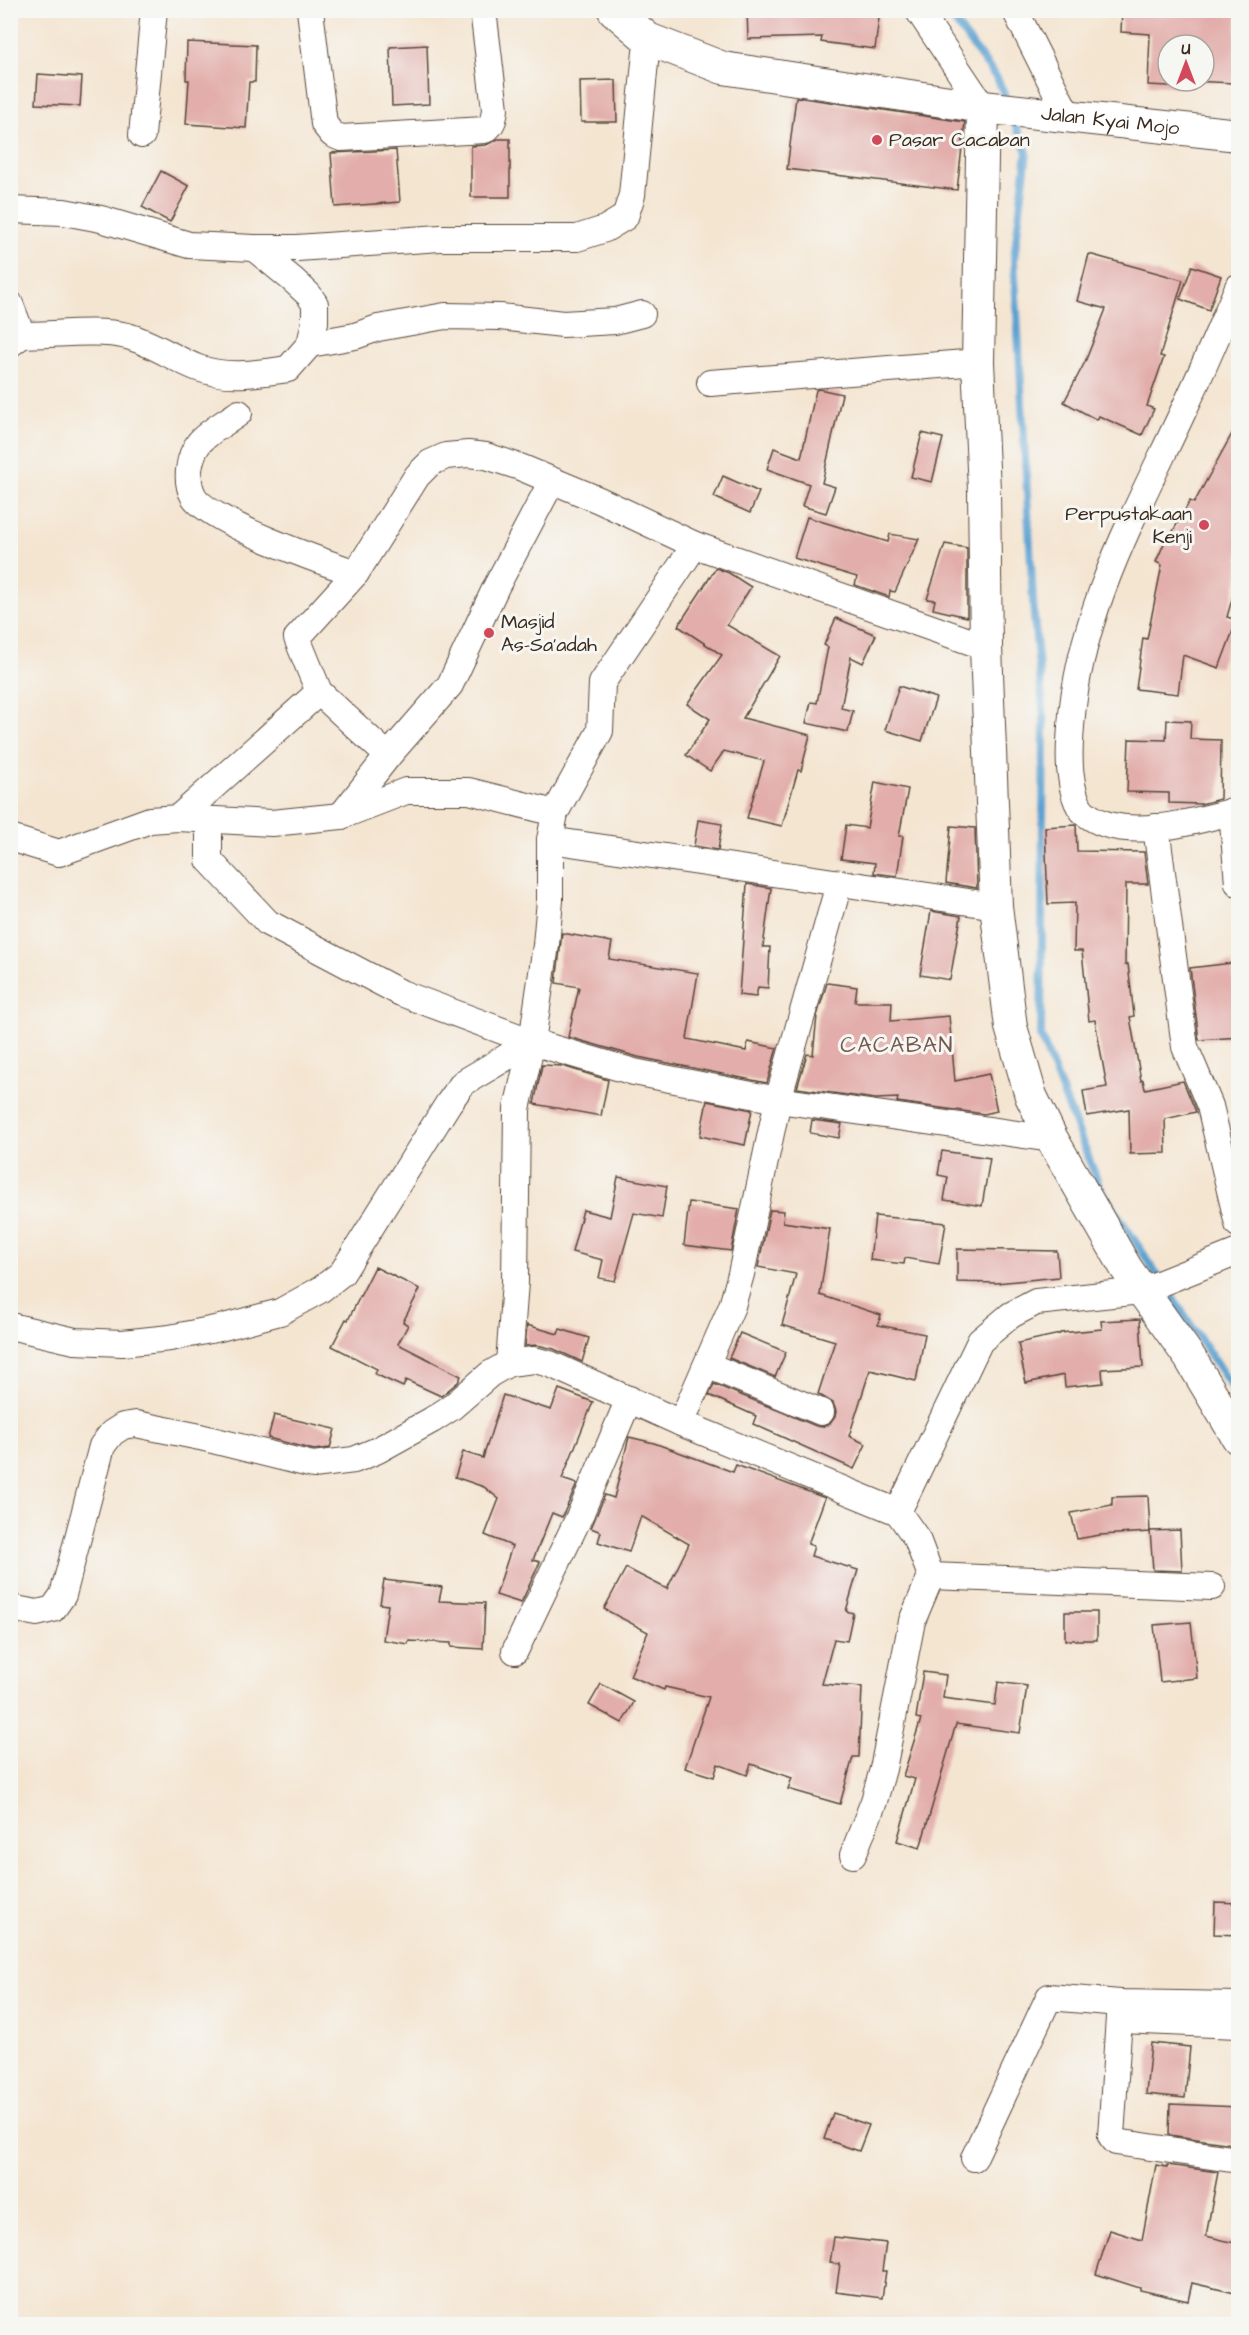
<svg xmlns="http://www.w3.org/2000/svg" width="1249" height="2335" viewBox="0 0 1249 2335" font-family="'Architects Daughter',sans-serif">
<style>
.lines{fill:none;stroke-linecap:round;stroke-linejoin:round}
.stream{stroke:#5ba2d1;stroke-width:8}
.building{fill:#e2adaa;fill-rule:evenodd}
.minor-casing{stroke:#574639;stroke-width:28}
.tertiary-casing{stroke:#574639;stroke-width:34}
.minor{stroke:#fff;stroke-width:26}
.tertiary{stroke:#fff;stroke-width:32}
.poi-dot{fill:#d1495b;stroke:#f6f6f2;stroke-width:2}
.labels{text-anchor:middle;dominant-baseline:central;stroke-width:6;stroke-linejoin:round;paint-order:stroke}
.street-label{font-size:20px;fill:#3b2a1e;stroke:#f6f6f2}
.poi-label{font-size:20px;fill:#3b2a1e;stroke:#f6f6f2;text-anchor:start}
.quarter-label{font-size:22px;letter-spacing:1.5px;fill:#75584f;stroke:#f6f6f2}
</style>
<rect width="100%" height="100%" fill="#f6f6f2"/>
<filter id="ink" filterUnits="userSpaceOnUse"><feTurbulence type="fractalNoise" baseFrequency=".0167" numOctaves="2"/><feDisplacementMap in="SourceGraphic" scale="12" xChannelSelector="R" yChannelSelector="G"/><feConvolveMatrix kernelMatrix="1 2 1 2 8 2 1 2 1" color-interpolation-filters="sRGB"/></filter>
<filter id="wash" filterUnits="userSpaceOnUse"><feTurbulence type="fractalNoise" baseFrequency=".008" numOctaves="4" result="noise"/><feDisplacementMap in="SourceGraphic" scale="24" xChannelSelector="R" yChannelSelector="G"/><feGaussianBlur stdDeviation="1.35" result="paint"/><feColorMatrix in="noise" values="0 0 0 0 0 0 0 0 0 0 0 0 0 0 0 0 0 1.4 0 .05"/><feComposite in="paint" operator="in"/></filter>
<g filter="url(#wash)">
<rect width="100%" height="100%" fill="#f4e5d1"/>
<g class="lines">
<g class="stream">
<path d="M 946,10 L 998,80 L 1008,104"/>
<path d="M 1012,116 L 1027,152 L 1014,259 L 1034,617 L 1044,719 L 1041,1037 L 1101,1190 L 1238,1396"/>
</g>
</g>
<g id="blocks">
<g class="building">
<path d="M 747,10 L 880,10 L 875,49 L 821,42 L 822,37 L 748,39 Z"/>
<path d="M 1122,10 L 1237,10 L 1234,83 L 1190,81 L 1189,87 L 1148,85 L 1150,34 L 1121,32 ZM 1168,45 L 1204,45 L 1204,81 L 1168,81 Z"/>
<path d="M 187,42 L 256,45 L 255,82 L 249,82 L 246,128 L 186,124 L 189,80 L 186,80 Z"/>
<path d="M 427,45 L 429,104 L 392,106 L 390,47 Z"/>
<path d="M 38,74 L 82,77 L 80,106 L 36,104 Z"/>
<path d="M 616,80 L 617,122 L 581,122 L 580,81 Z"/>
<path d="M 796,97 L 965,122 L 957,190 L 787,169 Z"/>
<path d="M 498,139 L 510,139 L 510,197 L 471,197 L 471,146 L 486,145 Z"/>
<path d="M 396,150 L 400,202 L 335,207 L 331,153 Z"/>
<path d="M 161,171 L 189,186 L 170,222 L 142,207 Z"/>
<path d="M 1089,254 L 1183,280 L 1160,356 L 1164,357 L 1147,406 L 1154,409 L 1142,435 L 1099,416 L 1097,420 L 1064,402 L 1085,362 L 1106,309 L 1077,301 Z"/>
<path d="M 1192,266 L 1221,276 L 1209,310 L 1180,299 Z"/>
<path d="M 819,389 L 842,394 L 822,483 L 835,487 L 826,513 L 802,506 L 809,484 L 767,469 L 774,448 L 801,458 L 816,390 Z"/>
<path d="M 1239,421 L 1239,574 L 1227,617 L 1237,620 L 1219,668 L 1183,655 L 1178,694 L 1136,689 L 1143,638 L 1147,639 L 1162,565 L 1156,562 L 1166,539 L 1168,540 L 1190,501 L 1194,503 Z"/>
<path d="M 922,433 L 943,438 L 932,482 L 911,477 Z"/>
<path d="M 723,476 L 759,492 L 750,513 L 714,497 Z"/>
<path d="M 807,517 L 888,542 L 890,534 L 919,539 L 895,592 L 890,591 L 889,597 L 855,585 L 857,577 L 794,558 Z"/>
<path d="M 945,544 L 967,548 L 967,617 L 933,609 L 935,600 L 927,599 Z"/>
<path d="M 716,568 L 729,573 L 751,587 L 727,625 L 780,656 L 743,718 L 810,735 L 801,771 L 798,770 L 782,826 L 747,818 L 764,761 L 724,751 L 710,771 L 686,755 L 710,719 L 687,704 L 722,655 L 678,626 Z"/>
<path d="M 836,618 L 876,635 L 863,663 L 851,657 L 841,708 L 853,711 L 848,732 L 806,723 L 811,702 L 817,703 L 828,647 L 824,645 Z"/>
<path d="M 899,686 L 936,698 L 922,741 L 885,730 Z"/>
<path d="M 1167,720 L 1191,721 L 1190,739 L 1221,740 L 1220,799 L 1201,804 L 1169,803 L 1169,793 L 1127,792 L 1129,739 L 1166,740 Z"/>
<path d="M 875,782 L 908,789 L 899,836 L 903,836 L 897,876 L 874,873 L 875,863 L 841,859 L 846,825 L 867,828 Z"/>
<path d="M 698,820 L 722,824 L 718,850 L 694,846 Z"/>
<path d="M 1076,825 L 1077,851 L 1144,852 L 1148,884 L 1126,884 L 1125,965 L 1128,964 L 1134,1016 L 1130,1017 L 1141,1081 L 1143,1080 L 1145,1089 L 1183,1081 L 1196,1112 L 1165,1119 L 1166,1153 L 1130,1154 L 1129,1109 L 1087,1116 L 1083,1091 L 1107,1087 L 1095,1020 L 1089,1021 L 1082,951 L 1074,951 L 1075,903 L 1048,904 L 1045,827 Z"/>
<path d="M 951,826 L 975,828 L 977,888 L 946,883 Z"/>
<path d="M 747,884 L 771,888 L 763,947 L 770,947 L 768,988 L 758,987 L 756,997 L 739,995 Z"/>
<path d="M 931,911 L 961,916 L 950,980 L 920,975 Z"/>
<path d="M 562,933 L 612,942 L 609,959 L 698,973 L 687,1039 L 746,1051 L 748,1042 L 777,1048 L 767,1083 L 638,1057 L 568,1037 L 579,987 L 556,983 Z"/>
<path d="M 1232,963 L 1236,1006 L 1239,1006 L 1239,1037 L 1199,1040 L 1190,968 Z"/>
<path d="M 827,983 L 857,987 L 855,1002 L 892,1002 L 891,1021 L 949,1016 L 955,1081 L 989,1074 L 997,1111 L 984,1114 L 897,1102 L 898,1098 L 875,1099 L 797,1088 L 807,1054 L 813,1055 L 817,1016 Z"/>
<path d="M 542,1065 L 562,1066 L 608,1080 L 601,1116 L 534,1104 Z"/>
<path d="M 707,1101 L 752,1110 L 745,1145 L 700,1136 Z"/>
<path d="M 812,1120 L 842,1124 L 839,1138 L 810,1133 Z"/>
<path d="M 942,1151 L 990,1158 L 982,1206 L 944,1200 L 948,1177 L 938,1175 Z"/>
<path d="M 618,1177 L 667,1186 L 662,1218 L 634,1213 L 615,1281 L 599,1278 L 603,1260 L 572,1252 L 583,1210 L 610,1217 Z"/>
<path d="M 689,1202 L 739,1209 L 731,1251 L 684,1245 Z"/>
<path d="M 770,1210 L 784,1211 L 783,1222 L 830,1229 L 820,1295 L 881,1315 L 878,1325 L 925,1334 L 916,1381 L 870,1370 L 849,1436 L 866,1444 L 854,1469 L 753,1424 L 756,1416 L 709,1395 L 714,1384 L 816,1426 L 822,1427 L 830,1424 L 835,1417 L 836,1411 L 833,1403 L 818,1394 L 835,1341 L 782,1325 L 796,1274 L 758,1267 Z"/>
<path d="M 875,1216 L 946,1223 L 939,1264 L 905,1258 L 904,1264 L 870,1260 Z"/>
<path d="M 957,1249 L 1057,1251 L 1059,1277 L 996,1283 L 957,1282 Z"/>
<path d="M 375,1267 L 420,1289 L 403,1322 L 408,1325 L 398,1344 L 461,1376 L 458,1382 L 441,1396 L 406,1380 L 403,1387 L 375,1374 L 377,1369 L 332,1346 L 346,1319 L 348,1320 Z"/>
<path d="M 1140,1319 L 1143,1367 L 1102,1369 L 1103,1383 L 1065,1387 L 1064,1375 L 1026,1383 L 1018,1343 L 1060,1334 L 1060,1333 L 1102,1329 L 1101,1321 Z"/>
<path d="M 527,1325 L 558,1334 L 560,1329 L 589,1338 L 582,1362 L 554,1349 L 537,1345 L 525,1346 Z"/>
<path d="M 740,1333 L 786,1352 L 775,1377 L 729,1358 Z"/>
<path d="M 559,1389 L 593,1402 L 562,1479 L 577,1484 L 562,1517 L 552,1513 L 533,1560 L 540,1562 L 521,1603 L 496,1595 L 512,1546 L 485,1535 L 499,1499 L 484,1487 L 455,1477 L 463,1452 L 483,1458 L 503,1395 L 551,1410 Z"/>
<path d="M 274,1415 L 335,1429 L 330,1448 L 314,1450 L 268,1438 Z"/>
<path d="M 629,1437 L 654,1443 L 733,1472 L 736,1465 L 825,1498 L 808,1544 L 814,1546 L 811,1556 L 858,1570 L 846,1611 L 853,1613 L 847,1641 L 834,1639 L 822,1684 L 862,1687 L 859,1757 L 853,1757 L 840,1804 L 788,1789 L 792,1778 L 751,1764 L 747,1775 L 718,1764 L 714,1777 L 685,1768 L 709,1697 L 665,1687 L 664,1690 L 630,1676 L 648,1632 L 604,1609 L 626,1568 L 667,1589 L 689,1544 L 641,1516 L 629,1552 L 598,1542 L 601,1532 L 591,1528 L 605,1495 L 614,1498 Z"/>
<path d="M 1148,1496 L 1150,1532 L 1100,1535 L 1077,1539 L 1071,1513 L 1112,1505 L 1112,1497 Z"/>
<path d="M 1180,1530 L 1182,1571 L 1153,1570 L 1150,1531 Z"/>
<path d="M 384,1580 L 442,1587 L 439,1601 L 485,1603 L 483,1649 L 451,1647 L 451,1643 L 409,1641 L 408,1644 L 383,1640 L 388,1605 L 380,1604 Z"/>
<rect x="1065" y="1612" width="32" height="28"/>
<path d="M 1191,1622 L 1197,1678 L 1160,1682 L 1154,1625 Z"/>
<path d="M 923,1672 L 946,1675 L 943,1698 L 995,1705 L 998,1682 L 1027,1686 L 1020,1733 L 956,1724 L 920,1848 L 897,1841 L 915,1779 L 903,1776 L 921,1719 L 916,1718 Z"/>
<path d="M 601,1684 L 634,1702 L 622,1723 L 589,1705 Z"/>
<path d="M 1215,1902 L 1239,1903 L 1239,1935 L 1214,1934 Z"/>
<path d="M 1151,2043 L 1190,2047 L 1185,2098 L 1146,2094 Z"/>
<path d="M 1170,2104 L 1239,2107 L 1239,2145 L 1169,2135 Z"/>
<path d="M 833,2113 L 869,2125 L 859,2151 L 824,2139 Z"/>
<path d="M 1156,2165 L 1167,2167 L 1167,2165 L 1218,2172 L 1206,2236 L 1239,2244 L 1239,2294 L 1192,2283 L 1188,2301 L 1140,2290 L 1140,2288 L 1096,2274 L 1110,2230 L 1142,2240 Z"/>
<path d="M 834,2237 L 886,2243 L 882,2271 L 886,2271 L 882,2298 L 836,2292 L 840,2264 L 830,2263 Z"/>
</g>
</g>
</g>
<g filter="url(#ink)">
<use href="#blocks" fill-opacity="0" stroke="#574639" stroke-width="1.5"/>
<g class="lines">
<defs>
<g id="minor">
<path d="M 310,10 L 324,124 L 332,134 L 341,138 L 485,130 C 493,125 494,118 495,109 L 483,10"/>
<path d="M 918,10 L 983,107"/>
<path d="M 1015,10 L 1068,116"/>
<path d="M 142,135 L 154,10"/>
<path d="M 10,210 L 64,212 L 101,219 L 189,245 L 254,248 L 297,248 L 440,238 L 577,238 L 605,229 L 625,217 L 632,195 L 646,52"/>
<path d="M 1238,287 C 1221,326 1205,365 1187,403 C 1139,507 1079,610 1071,726 C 1070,743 1068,759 1071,776 C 1072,787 1076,806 1085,813 C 1122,844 1197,821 1238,810"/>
<path d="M 10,304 L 22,335 L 10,344"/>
<path d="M 22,335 C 53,335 98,329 127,336 C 153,343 174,359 198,368 C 228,379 258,373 288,369 L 310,344 L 315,322 L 315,304 L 309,295 L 293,280 L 254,248"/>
<path d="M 310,344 L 355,336 L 378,328 L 445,316 L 500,317 L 563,324 L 615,321 L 642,314"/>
<path d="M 710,383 L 978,362"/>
<path d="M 239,413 C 227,422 209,431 199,443 C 189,456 185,480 193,495 C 205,521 326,563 356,573"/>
<path d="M 319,692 L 388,756 L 341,816"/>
<path d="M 388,756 L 450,685 L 496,587 L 552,481"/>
<path d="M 1232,811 L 1238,883"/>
<path d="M 178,818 L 319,692 L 297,638 L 356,573 L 417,476 L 430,463 L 446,456 L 468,454 L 486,456 L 520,467 L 599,500 L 695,545 L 986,647"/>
<path d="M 209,820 L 209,860 L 268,923 L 401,993 L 532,1042 L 634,1072 L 778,1100 L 1052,1139"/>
<path d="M 1156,827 L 1185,1047 L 1210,1106 L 1238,1224"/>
<path d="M 10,838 L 59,853 L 150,820 L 178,818 L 272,823 L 341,816 L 406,791 L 469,791 L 555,813"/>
<path d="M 550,840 L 996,906"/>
<path d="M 839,884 L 778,1100 L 741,1274 L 732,1306 L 681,1423 L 898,1512"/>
<path d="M 10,1326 L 75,1341 L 122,1343 L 170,1338 L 220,1328 L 280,1312 L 320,1290 L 342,1273 L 448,1104 L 463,1083 L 532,1042"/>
<path d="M 509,1363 L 515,1282 L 517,1109 L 532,1042 L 546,945 L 550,900 L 550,840 L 555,813 L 600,731 L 602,683 L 695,545"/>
<path d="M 707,1365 L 821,1412"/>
<path d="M 931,1576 L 1212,1587"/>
<path d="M 10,1608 L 37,1613 L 53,1609 L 63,1595 L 102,1446 L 112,1433 L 123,1426 L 136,1424 L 200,1437 L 313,1465 L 354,1460 L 378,1450 L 432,1420 L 452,1407 L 490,1374 L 509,1363 L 534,1360 L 550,1364 L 681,1423"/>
<path d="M 515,1651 L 580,1515 L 629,1399"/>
<path d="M 853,1855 L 874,1801 L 883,1769 L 912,1621 L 931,1576 L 917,1539 L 898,1512 L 980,1341 L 1011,1315 L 1036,1302 L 1141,1291 L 1238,1252"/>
<path d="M 1120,2003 L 1111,2136 L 1116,2142 L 1238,2160"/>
<path d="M 1120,2020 L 1238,2025"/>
<path d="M 974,2158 L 1049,1997 L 1120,2003 L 1238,2005"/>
</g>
<g id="tertiary">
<path id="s1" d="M 614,10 L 648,39 L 723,68 L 983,107 L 1238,135"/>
<path d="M 983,107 L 978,362 L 984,490 L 986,647 L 996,906 L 1011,1027 L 1031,1096 L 1052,1139 L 1126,1268 L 1190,1358 L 1238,1438"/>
</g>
</defs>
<use href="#minor" class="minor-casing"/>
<use href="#tertiary" class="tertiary-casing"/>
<use href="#minor" class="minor"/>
<use href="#tertiary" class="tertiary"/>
</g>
</g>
<g class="poi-dot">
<circle cx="877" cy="140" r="6"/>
<circle cx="1204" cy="525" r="6"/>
<circle cx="489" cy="633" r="6"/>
</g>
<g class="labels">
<g class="street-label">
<text stroke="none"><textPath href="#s1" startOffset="516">Jalan Kyai Mojo</textPath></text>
</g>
<g class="poi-label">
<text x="889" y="140">Pasar Cacaban</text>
<text x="1192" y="514" text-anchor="end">Perpustakaan<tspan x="1192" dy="23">Kenji</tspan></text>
<text x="501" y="622">Masjid<tspan x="501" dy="23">As-Sa'adah</tspan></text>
</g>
<g class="quarter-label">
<text x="897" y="1045">CACABAN</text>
</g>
</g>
<rect width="1249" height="2335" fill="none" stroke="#f6f6f2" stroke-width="36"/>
<g transform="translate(1186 63)"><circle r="28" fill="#f6f6f2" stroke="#aba49d" stroke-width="1.5"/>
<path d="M0-4.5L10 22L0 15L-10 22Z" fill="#d1495b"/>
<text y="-9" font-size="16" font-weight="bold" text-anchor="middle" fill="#3b2a1e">U</text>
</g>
</svg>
